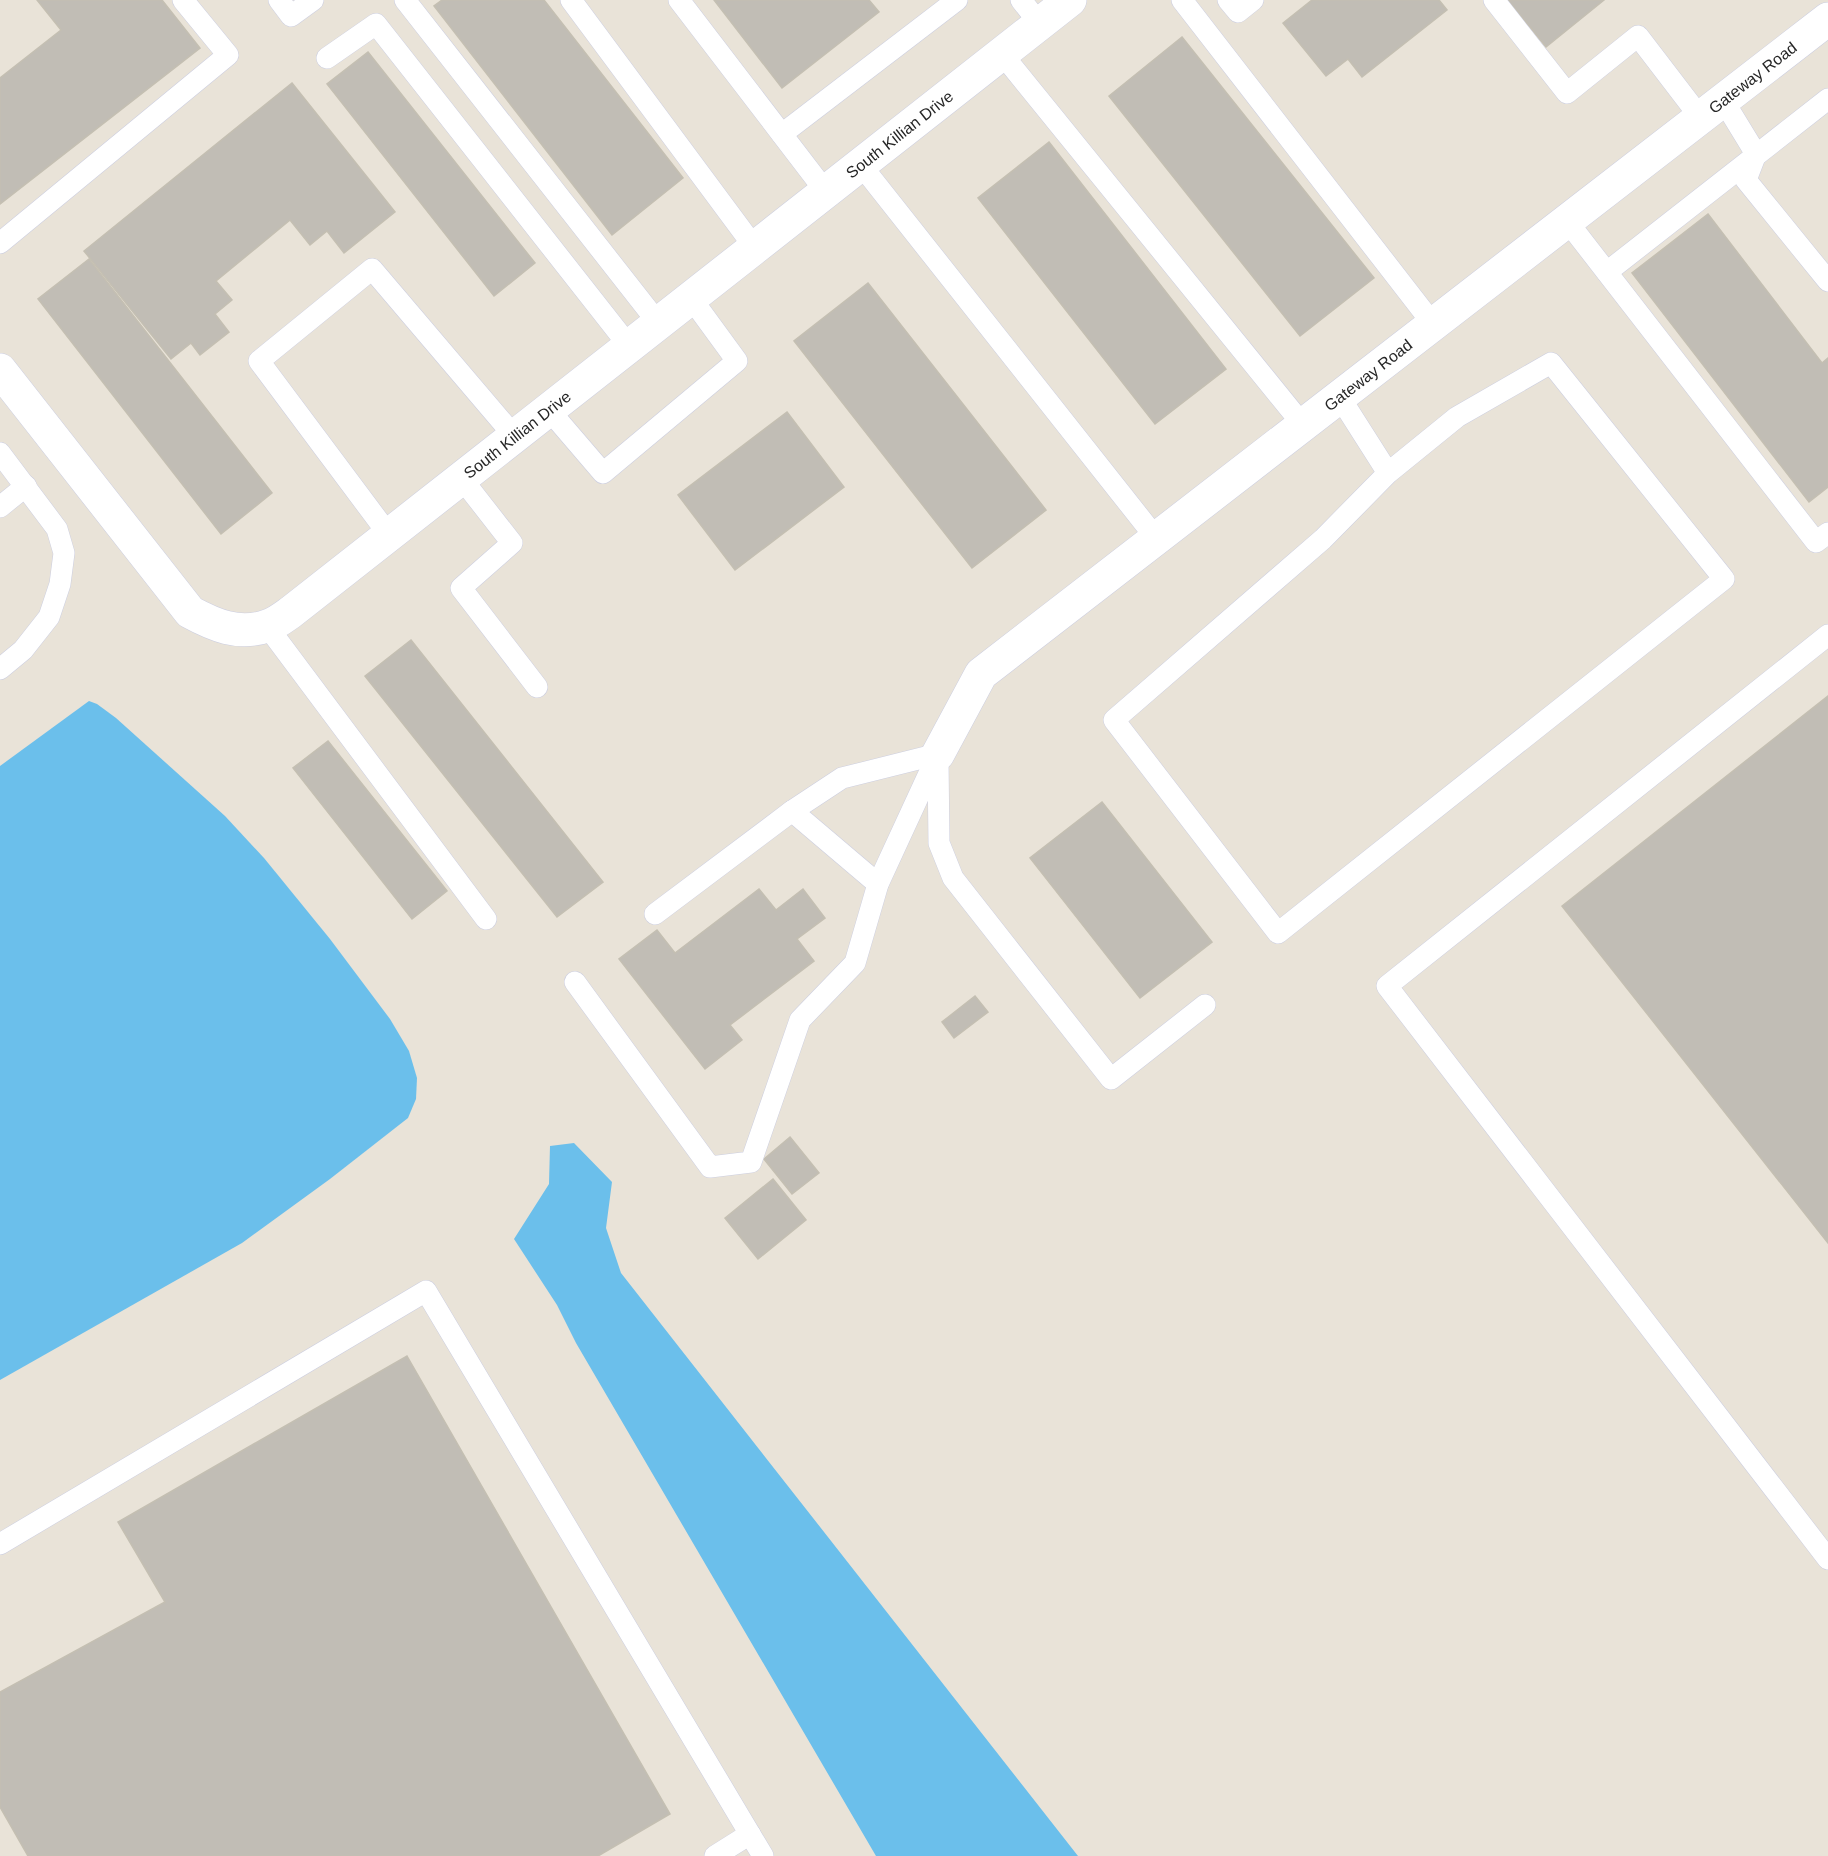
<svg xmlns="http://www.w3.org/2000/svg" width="1828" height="1856" viewBox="0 0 1828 1856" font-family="Arial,sans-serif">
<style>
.water{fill:#6bbfeb}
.building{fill:#c1bdb5;stroke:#c4bfb2;stroke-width:1.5}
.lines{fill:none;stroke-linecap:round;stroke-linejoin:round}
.service-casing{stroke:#cdcfe0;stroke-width:22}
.minor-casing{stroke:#cdcfe0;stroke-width:34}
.service{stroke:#fff;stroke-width:21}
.minor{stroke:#fff;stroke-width:33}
.labels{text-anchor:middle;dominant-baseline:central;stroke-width:6;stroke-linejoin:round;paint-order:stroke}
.street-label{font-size:16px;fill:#262626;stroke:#fff}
</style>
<rect width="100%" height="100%" fill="#e9e3d8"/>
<g class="water">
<path d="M 89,701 L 97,704 L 116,718 L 225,816 L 264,858 L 330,939 L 390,1019 L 409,1051 L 417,1078 L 416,1099 L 408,1118 L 330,1179 L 242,1243 L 0,1380 L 0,766 Z"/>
<path d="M 574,1143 L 612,1182 L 606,1228 L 621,1273 L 1078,1856 L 876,1856 L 576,1343 L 557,1305 L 514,1239 L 549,1184 L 550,1146 Z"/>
</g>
<g class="building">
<path d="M 37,0 L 162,0 L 200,48 L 0,204 L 0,78 L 61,30 Z"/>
<path d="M 442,0 L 544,0 L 683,178 L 612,235 L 434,6 Z"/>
<path d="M 714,0 L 869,0 L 879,12 L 782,88 Z"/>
<path d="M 1312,0 L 1439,0 L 1447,10 L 1362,77 L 1348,59 L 1326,76 L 1283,23 Z"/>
<path d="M 1508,0 L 1604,0 L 1546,47 Z"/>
<path d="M 1182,37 L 1374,278 L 1300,336 L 1109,96 Z"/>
<path d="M 368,52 L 535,263 L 494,296 L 327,84 Z"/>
<path d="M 292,83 L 395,212 L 344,253 L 327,231 L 310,245 L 290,220 L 216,281 L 232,300 L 215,314 L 229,332 L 200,355 L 191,343 L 171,359 L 84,251 Z"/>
<path d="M 1049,142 L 1226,369 L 1155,424 L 978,198 Z"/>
<path d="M 1708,214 L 1822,363 L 1828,358 L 1828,487 L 1809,502 L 1632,273 Z"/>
<path d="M 89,259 L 272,493 L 221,534 L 38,299 Z"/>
<path d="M 868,283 L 1046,510 L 972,568 L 794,341 Z"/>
<path d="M 787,412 L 844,487 L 735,570 L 678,495 Z"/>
<path d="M 411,640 L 603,882 L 557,917 L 365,676 Z"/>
<path d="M 1828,696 L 1828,1243 L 1562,906 Z"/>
<path d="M 328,741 L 447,891 L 412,919 L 293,768 Z"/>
<path d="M 1102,802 L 1212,942 L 1140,998 L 1030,858 Z"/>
<path d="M 759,889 L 776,910 L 803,889 L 825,918 L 797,939 L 814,961 L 730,1025 L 742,1040 L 705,1069 L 619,959 L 657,930 L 675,953 Z"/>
<path d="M 975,996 L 988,1012 L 954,1038 L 942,1022 Z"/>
<path d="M 790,1137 L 819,1173 L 792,1194 L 764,1159 Z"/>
<path d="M 773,1179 L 806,1220 L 758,1259 L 725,1218 Z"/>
<path d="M 407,1356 L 670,1814 L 598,1856 L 28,1856 L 0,1807 L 0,1692 L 165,1602 L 118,1522 Z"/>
</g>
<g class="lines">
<defs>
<g id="service">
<path d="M 279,0 L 291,16 L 313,0"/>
<path d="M 405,0 L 659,324"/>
<path d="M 571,0 L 755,248"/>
<path d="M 679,0 L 826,192"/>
<path d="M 1021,0 L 1040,24"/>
<path d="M 1182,0 L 1433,324"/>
<path d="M 1228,0 L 1238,12 L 1253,0"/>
<path d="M 1494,0 L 1567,93 L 1638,36 L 1700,117"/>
<path d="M 1002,54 L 1303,425"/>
<path d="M 327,58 L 376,24 L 629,346"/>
<path d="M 1723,100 L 1756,154 L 1746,180 L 1828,281"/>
<path d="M 782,134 L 957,0"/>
<path d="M 861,165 L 1156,538"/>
<path d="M 1567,221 L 1816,542 L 1828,533"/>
<path d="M 0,243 L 228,55 L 183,0"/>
<path d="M 1607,272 L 1828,99"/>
<path d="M 1339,396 L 1388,473 L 1323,539 L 1114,720 L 1278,933 L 1724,579 L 1551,363 L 1457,417 L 1388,473"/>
<path d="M 549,410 L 603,473 L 737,361 L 691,298"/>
<path d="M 0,453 L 57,529 L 64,553 L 60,584 L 49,617 L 23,650 L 0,669"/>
<path d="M 462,479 L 512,543 L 461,588 L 537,687"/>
<path d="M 0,507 L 26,486"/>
<path d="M 389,535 L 259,361 L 372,269 L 515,437"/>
<path d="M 267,626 L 486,919"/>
<path d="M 1828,635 L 1387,986 L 1828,1559"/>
<path d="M 938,761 L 939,843 L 953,878 L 1111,1079 L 1205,1005"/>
<path d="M 792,811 L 878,884"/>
<path d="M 655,914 L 792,811 L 842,778 L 938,754"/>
<path d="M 575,982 L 710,1167 L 751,1162 L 800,1020 L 855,963 L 878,884 L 938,754"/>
<path d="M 0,1544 L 426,1291 L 763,1856"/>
<path d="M 715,1856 L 750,1834"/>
</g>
<g id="minor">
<path id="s1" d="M 0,370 L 190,612 C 214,625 239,636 267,626 C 275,624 284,617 291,612 L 1070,0"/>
<path id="s2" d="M 938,754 L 981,674 L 1828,19"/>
</g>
</defs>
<use href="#service" class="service-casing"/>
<use href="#minor" class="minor-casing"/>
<use href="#service" class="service"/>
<use href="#minor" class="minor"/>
</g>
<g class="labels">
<g class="street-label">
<text stroke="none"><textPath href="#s2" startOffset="1066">Gateway Road</textPath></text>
<text stroke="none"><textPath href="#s1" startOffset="1190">South Killian Drive</textPath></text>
<text stroke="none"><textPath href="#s2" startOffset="580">Gateway Road</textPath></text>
<text stroke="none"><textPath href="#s1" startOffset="704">South Killian Drive</textPath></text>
</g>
</g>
</svg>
